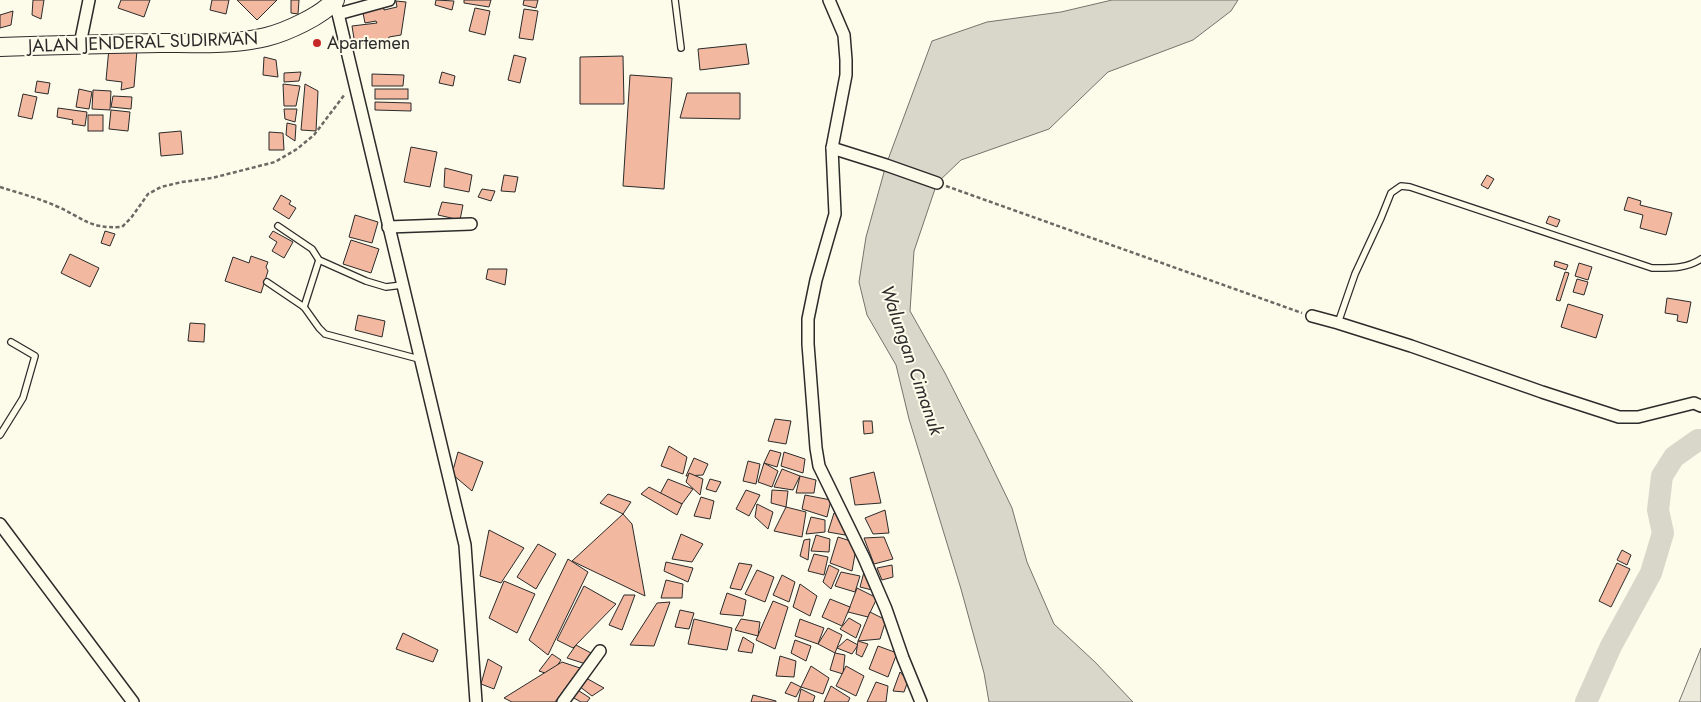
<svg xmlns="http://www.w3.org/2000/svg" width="1701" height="702" viewBox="0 0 1701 702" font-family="Jost,sans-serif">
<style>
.green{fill:#ecebdb;stroke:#74746e}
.water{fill:#d8d7c9;stroke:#74746e}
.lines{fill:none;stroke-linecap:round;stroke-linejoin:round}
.river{stroke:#d8d7c9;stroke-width:22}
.building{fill:#f2b8a0;stroke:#2b2b2b}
.service-casing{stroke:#2b2b2b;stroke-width:8}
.minor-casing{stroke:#2b2b2b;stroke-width:14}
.primary-casing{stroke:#2b2b2b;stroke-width:20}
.path{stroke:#6a6964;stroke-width:2.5;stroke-dasharray:4 2.5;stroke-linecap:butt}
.service{stroke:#fdfbea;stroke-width:5.5}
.minor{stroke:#fdfbea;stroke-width:11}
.primary{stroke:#fdfbea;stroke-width:18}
.poi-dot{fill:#c62828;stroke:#fdfbea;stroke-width:2}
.labels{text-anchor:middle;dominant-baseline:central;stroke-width:4;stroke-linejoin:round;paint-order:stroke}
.street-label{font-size:18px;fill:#2b2b2b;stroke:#fdfbea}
.poi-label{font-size:18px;fill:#2b2b2b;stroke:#fdfbea;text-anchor:start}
.water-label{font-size:19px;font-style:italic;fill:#2b2b2b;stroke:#fdfbea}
</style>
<rect width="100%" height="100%" fill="#fdfbea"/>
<path class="green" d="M 1701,648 L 1701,702 L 1679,702 Z"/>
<path class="water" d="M 1112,0 L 1238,0 L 1231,11 L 1193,40 L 1108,72 L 1049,129 L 961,160 L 937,183 L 914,251 L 910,311 L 945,373 L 983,448 L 1012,508 L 1027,562 L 1054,624 L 1095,662 L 1133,702 L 989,702 L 984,673 L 961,589 L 909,419 L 896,365 L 867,315 L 859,282 L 866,237 L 886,165 L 932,41 L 987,22 L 1061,12 Z"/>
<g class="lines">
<path class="river" d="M 1586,702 L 1611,646 L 1651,573 L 1663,533 L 1658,510 L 1662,476 L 1674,457 L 1698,440 L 1701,440"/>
</g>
<g class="building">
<path d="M 33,0 L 44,0 L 41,19 L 32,15 Z"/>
<path d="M 121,0 L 150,0 L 144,17 L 118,8 Z"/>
<path d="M 212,0 L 229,0 L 226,14 L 210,10 Z"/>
<path d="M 237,0 L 277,0 L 257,20 Z"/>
<path d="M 291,0 L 299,0 L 298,14 L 291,13 Z"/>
<path d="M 436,0 L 454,1 L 452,10 L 435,5 Z"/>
<path d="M 464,0 L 491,0 L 489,7 L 464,3 Z"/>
<path d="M 524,0 L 538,0 L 536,8 L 523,5 Z"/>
<path d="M 396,1 L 406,2 L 401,35 L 389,37 L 388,40 L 355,45 L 352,26 L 377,23 L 376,21 L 365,23 L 362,8 L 383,5 L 384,10 L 397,7 Z"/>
<path d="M 475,8 L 490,11 L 485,35 L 469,31 Z"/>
<path d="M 524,9 L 538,11 L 533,40 L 519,38 Z"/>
<path d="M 13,11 L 11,25 L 0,28 L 0,15 Z"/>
<path d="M 746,44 L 749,64 L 700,70 L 698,49 Z"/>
<path d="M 109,48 L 137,50 L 134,87 L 121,90 L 122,82 L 106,80 Z"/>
<path d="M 514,55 L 526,58 L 520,83 L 508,80 Z"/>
<path d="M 623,56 L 624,104 L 580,104 L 580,57 Z"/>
<path d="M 264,57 L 276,60 L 278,77 L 263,75 Z"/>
<path d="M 301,72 L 299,81 L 284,82 L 284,73 Z"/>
<path d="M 442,72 L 455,76 L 453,86 L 439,83 Z"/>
<path d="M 372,74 L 404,75 L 403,86 L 372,86 Z"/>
<path d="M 630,75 L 672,78 L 664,189 L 623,186 Z"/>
<path d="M 37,81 L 50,83 L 48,94 L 35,92 Z"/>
<path d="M 283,84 L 300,86 L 296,106 L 284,106 Z"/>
<path d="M 305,84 L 318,91 L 316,131 L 301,130 Z"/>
<path d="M 79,89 L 92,92 L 89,109 L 76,107 Z"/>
<rect x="375" y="89" width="33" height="10"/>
<path d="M 93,90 L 111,91 L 110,110 L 92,109 Z"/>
<path d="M 687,93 L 740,93 L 740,119 L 680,118 Z"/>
<path d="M 23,94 L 37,97 L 32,119 L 18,116 Z"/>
<path d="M 113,96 L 132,97 L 131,109 L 111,107 Z"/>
<path d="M 375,102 L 411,103 L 411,111 L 375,110 Z"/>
<path d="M 58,108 L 87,112 L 85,126 L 72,124 L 73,120 L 57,117 Z"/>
<path d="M 284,109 L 297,109 L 295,122 L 285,119 Z"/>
<path d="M 111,110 L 130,112 L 128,131 L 109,129 Z"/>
<rect x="88" y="115" width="15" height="16"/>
<path d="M 287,123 L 296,125 L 295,141 L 286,135 Z"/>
<path d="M 181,131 L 183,154 L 161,156 L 159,133 Z"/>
<path d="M 269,132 L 283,133 L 284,150 L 269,150 Z"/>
<path d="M 411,147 L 437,152 L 430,187 L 404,182 Z"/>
<path d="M 445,168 L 472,175 L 469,192 L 444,187 Z"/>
<path d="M 504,175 L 518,177 L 515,192 L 501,191 Z"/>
<path d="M 1487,175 L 1494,179 L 1488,189 L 1481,185 Z"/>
<path d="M 482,189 L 495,191 L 491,201 L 478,197 Z"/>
<path d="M 281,195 L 291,201 L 289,204 L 296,208 L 289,219 L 273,209 Z"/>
<path d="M 1628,197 L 1641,201 L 1640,205 L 1672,213 L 1666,235 L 1640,228 L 1643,215 L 1624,210 Z"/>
<path d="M 442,202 L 463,205 L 460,220 L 438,215 Z"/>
<path d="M 355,215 L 378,222 L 372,243 L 349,237 Z"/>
<path d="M 1549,216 L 1560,220 L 1557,227 L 1546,223 Z"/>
<path d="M 105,231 L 115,234 L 110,246 L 101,243 Z"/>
<path d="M 273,231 L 293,242 L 284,258 L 272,251 L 277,242 L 269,237 Z"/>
<path d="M 351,240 L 379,249 L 371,273 L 343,264 Z"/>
<path d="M 70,254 L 99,268 L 90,287 L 61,273 Z"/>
<path d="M 251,256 L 268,262 L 266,267 L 268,271 L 261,293 L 225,281 L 233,257 L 249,263 Z"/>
<path d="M 1555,261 L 1568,265 L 1566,270 L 1554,266 Z"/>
<path d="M 1579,263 L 1592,267 L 1588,280 L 1575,276 Z"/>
<path d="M 488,269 L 507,269 L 505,285 L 486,279 Z"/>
<path d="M 1565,272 L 1569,273 L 1560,301 L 1556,300 Z"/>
<path d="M 1577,279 L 1588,282 L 1584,295 L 1573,292 Z"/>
<path d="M 1667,298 L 1691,302 L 1687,323 L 1677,321 L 1678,315 L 1665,313 Z"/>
<path d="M 1568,304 L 1603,315 L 1596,338 L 1561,327 Z"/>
<path d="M 358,315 L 385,321 L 382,337 L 355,330 Z"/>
<path d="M 190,323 L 205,324 L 204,342 L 188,341 Z"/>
<path d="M 775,419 L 791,421 L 786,444 L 768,441 Z"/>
<path d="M 863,421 L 872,421 L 873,433 L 864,434 Z"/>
<path d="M 669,446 L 687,457 L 683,474 L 661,466 Z"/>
<path d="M 770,450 L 781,453 L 777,467 L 764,463 Z"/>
<path d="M 458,452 L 483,462 L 472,491 L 452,474 Z"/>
<path d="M 784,452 L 805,459 L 803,473 L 781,466 Z"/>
<path d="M 694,458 L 708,464 L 703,475 L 686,476 Z"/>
<path d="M 748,461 L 760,464 L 756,484 L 743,481 Z"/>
<path d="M 764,463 L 778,471 L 772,487 L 758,482 Z"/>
<path d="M 782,469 L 800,476 L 793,490 L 774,487 Z"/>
<path d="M 874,472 L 881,503 L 855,505 L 850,478 Z"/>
<path d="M 689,473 L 703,479 L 700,495 L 686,482 Z"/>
<path d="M 800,476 L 816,480 L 814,493 L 796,493 Z"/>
<path d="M 668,479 L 693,489 L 682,504 L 660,494 Z"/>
<path d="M 710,479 L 721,482 L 716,492 L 706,489 Z"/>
<path d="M 649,487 L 682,504 L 677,515 L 641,494 Z"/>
<path d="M 746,490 L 760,495 L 749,516 L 736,509 Z"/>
<path d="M 772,490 L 788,491 L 786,507 L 771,503 Z"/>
<path d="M 608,494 L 631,502 L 623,514 L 600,503 Z"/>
<path d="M 805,495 L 831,500 L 827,517 L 802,509 Z"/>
<path d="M 701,497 L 714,501 L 710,519 L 694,516 Z"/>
<path d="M 757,504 L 773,512 L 768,529 L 755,517 Z"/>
<path d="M 786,507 L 806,512 L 802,537 L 774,531 Z"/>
<path d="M 885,510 L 889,533 L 873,534 L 865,518 Z"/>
<path d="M 834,513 L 849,521 L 845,535 L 828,532 Z"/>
<path d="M 623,514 L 632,524 L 645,596 L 572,561 Z"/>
<path d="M 811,517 L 825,520 L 825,532 L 806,534 Z"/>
<path d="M 489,530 L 524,548 L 501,583 L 480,576 Z"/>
<path d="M 681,534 L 703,544 L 692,562 L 672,559 Z"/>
<path d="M 816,535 L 830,539 L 829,552 L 811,551 Z"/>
<path d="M 838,537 L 857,543 L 852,571 L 830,563 Z"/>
<path d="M 884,537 L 893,559 L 874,564 L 864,538 Z"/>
<path d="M 810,539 L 808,560 L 800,556 L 804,540 Z"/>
<path d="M 538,544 L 556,554 L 536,589 L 517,577 Z"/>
<path d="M 1622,550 L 1631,555 L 1627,565 L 1617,560 Z"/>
<path d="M 814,554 L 828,557 L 824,575 L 808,571 Z"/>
<path d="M 568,559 L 588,572 L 548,655 L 529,640 Z"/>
<path d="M 666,562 L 693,568 L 688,582 L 664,571 Z"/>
<path d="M 739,563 L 752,565 L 741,590 L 730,588 Z"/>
<path d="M 1617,563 L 1630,569 L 1611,607 L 1599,601 Z"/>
<path d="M 829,565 L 839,570 L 831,589 L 823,582 Z"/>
<path d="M 892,565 L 893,577 L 882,580 L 877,568 Z"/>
<path d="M 757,570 L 774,577 L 765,602 L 745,594 Z"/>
<path d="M 841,572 L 860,576 L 855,592 L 835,586 Z"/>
<path d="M 864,572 L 872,590 L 860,587 Z"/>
<path d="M 782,575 L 795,582 L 789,602 L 773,595 Z"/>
<path d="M 666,580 L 683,584 L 682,598 L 661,598 Z"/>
<path d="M 504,581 L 535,594 L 517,633 L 489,618 Z"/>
<path d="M 800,584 L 817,596 L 810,616 L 793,607 Z"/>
<path d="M 584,586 L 616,604 L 573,648 L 557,640 Z"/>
<path d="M 857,588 L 877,598 L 868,617 L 848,612 Z"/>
<path d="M 727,593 L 746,600 L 743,616 L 720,614 Z"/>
<path d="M 624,595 L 635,595 L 622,630 L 609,625 Z"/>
<path d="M 830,599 L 850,607 L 842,626 L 822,617 Z"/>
<path d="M 773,601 L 788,607 L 775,649 L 756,640 Z"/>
<path d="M 670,602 L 654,646 L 630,645 L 657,603 Z"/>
<path d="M 680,610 L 694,613 L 689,629 L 675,627 Z"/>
<path d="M 870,612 L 886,620 L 880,639 L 858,641 Z"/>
<path d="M 849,618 L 861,625 L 856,638 L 840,629 Z"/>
<path d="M 694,619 L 732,628 L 727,650 L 688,644 Z"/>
<path d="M 741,619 L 760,622 L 758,636 L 735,630 Z"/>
<path d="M 800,619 L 824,628 L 818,644 L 795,636 Z"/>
<path d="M 828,628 L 842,635 L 835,653 L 818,644 Z"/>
<path d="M 403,633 L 438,650 L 433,662 L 396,649 Z"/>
<path d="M 743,637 L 754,644 L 752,653 L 738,651 Z"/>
<path d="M 847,639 L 858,645 L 852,654 L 837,648 Z"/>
<path d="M 795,640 L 811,646 L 806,661 L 791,653 Z"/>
<path d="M 858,641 L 868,644 L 862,657 L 856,654 Z"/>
<path d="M 576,645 L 591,653 L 586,664 L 567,658 Z"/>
<path d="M 878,646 L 897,653 L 888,677 L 869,669 Z"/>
<path d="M 835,653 L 845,655 L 843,674 L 830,670 Z"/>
<path d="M 552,654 L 561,660 L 551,675 L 539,671 Z"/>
<path d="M 780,656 L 796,661 L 794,677 L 776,676 Z"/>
<path d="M 488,659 L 502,667 L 494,689 L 481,684 Z"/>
<path d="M 562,662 L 580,668 L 555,702 L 512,702 L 504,698 Z"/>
<path d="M 811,666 L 829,678 L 823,694 L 801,687 Z"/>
<path d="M 846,666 L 864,676 L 856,696 L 836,686 Z"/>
<path d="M 900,672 L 908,681 L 904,692 L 893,691 Z"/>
<path d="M 586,678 L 604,688 L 592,696 L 579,686 Z"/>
<path d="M 791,682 L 801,687 L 796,697 L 785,693 Z"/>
<path d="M 876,682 L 888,686 L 886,702 L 867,702 Z"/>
<path d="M 831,686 L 850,698 L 848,702 L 824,702 Z"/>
<path d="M 576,689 L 590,698 L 587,702 L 581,702 L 572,697 Z"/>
<path d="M 801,689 L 815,696 L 813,702 L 798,702 Z"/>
<path d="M 753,695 L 776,701 L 776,702 L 751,702 Z"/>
</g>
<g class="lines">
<defs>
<g id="service">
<path d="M 675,0 L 681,48"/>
<path d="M 278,226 L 312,249 L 319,260 L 366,281 L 386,287 L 402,285"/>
<path d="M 267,282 L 304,307 L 319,328 L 325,334 L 419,359"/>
<path d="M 304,307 L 319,260"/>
<path d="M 1338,323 L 1355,274 L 1381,218 L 1391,193 L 1401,186 L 1410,187 L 1652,268 C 1669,268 1686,269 1701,259"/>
<path d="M 0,435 L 23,398 L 35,356 L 11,342"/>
</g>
<g id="minor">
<path d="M 829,0 L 844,35 L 846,60 L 846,75 L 832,148 L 835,214 L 816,280 L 808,319 L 808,344 L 816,448 L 819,466 L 864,558 L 886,609 L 903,658 L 921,702"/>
<path d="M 335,1 L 465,545 L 476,702"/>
<path d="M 338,14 L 389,0"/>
<path d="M 80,44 L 89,0"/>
<path d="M 832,148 L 886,165 L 937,183"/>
<path d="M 388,227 L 471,224"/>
<path d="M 1312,316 L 1338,323 L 1411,346 L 1542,392 L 1619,417 L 1638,417 L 1694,403 L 1701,406"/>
<path d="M 0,524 L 133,702"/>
<path d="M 563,702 L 600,651"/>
</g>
<path id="primary" d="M 0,47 C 53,45 106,44 160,43 C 194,43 232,45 266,37 C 286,32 322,16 335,0"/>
</defs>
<use href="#service" class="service-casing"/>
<use href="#minor" class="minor-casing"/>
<use href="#primary" class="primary-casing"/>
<g class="path">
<path d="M 946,186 L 1302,313"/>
<path d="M 0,187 C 19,193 38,198 56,206 C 84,218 88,229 122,227 L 131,218 L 148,194 L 161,187 L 182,182 L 212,178 L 275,162 L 297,149 L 314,135 L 345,94"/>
</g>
<use href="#service" class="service"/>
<use href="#minor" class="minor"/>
<use href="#primary" class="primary"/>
</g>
<circle class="poi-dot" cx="317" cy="43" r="5"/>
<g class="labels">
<g class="street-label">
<text transform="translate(143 42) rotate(-2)">JALAN JENDERAL SUDIRMAN</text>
</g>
<g class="poi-label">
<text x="327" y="43">Apartemen</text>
</g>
<g class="water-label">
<text transform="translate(912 360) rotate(71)">Walungan Cimanuk</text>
</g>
</g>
</svg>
